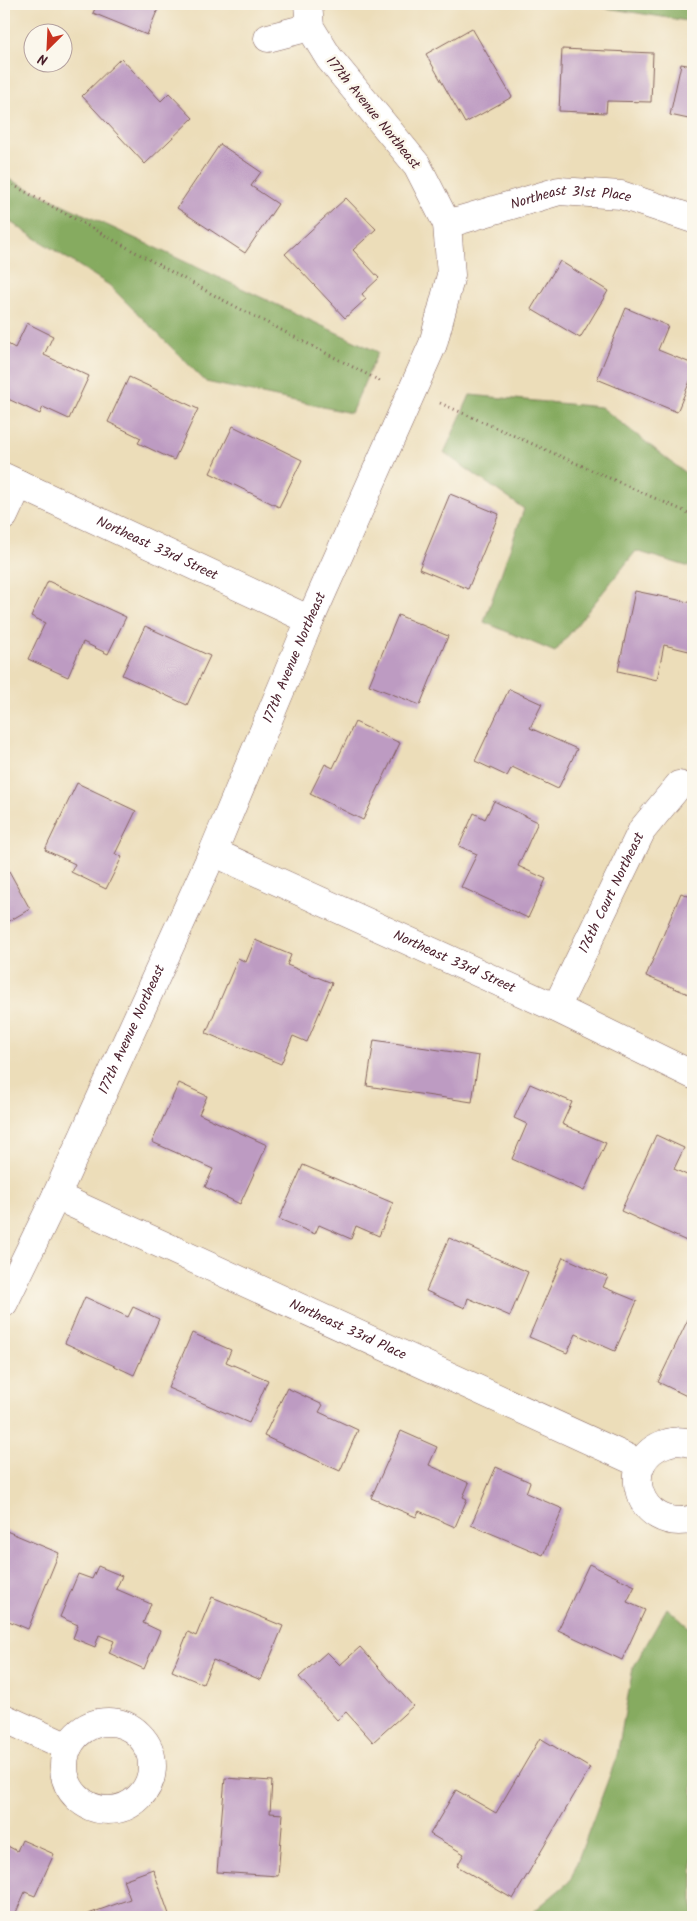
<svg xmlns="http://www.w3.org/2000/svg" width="697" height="1921" viewBox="0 0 697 1921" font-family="Kalam,sans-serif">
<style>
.forest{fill:#86ab61;stroke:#686546}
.building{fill:#bd9bc2}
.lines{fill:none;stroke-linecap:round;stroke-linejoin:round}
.minor-casing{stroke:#83625d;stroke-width:29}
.path{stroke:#83625d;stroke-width:3;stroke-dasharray:1 4;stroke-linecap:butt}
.minor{stroke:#fff;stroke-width:28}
.labels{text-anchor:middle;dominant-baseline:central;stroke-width:5;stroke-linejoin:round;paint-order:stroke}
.street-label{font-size:14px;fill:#4a1f2b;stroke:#fbf7ec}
</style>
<rect width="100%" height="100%" fill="#fbf7ec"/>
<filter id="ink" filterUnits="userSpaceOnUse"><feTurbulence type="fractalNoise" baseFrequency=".02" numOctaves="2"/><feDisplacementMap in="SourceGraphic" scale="10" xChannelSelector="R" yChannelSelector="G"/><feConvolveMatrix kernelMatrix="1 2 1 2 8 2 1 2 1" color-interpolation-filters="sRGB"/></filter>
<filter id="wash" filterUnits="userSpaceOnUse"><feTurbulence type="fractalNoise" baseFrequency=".0096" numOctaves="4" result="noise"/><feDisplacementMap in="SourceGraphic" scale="20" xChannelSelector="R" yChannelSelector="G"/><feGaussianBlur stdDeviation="1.12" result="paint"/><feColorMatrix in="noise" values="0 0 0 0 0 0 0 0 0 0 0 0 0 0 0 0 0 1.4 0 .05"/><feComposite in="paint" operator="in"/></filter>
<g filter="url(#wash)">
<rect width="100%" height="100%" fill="#ecddb9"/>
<g class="forest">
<path d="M 581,4 L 693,4 L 693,22 L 582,4 Z"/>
<path d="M 4,177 L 378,352 L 351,413 L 206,382 L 109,285 L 4,218 Z"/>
<path d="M 470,395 L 601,407 L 693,479 L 693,568 L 636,551 L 555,652 L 484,622 L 524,509 L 444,453 Z"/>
<path d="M 667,1608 L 693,1631 L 693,1917 L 527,1917 L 570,1881 L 617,1756 L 633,1668 Z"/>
</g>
<g id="blocks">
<g class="building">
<path d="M 97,4 L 160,4 L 147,35 L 93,13 Z"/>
<path d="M 472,28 L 512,97 L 465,123 L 426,54 Z"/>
<path d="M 562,49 L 653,53 L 651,102 L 607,101 L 606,113 L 559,111 Z"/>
<path d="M 121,58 L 161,101 L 169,93 L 193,118 L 145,164 L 82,96 Z"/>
<path d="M 681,64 L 693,66 L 693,120 L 670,115 Z"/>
<path d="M 220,144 L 261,172 L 251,186 L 278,204 L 245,253 L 177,208 Z"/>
<path d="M 346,198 L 376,229 L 353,250 L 379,278 L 362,294 L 366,299 L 345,318 L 285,254 Z"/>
<path d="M 560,261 L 608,291 L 580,338 L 531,309 Z"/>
<path d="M 626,308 L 668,326 L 658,350 L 693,364 L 693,374 L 677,412 L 597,379 Z"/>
<path d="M 27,323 L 53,336 L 44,355 L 89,376 L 69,419 L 43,407 L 40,414 L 6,398 L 9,392 L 4,389 L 4,342 L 15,348 Z"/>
<path d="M 129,377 L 198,409 L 174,460 L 138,443 L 141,438 L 108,422 Z"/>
<path d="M 233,426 L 302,460 L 279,507 L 210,473 Z"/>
<path d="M 450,494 L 499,514 L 468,589 L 419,569 Z"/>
<path d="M 48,581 L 126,617 L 108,654 L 83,642 L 68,677 L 28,659 L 45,623 L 31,616 Z"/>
<path d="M 635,591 L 693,603 L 693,652 L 664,645 L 657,680 L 618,671 Z"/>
<path d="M 398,615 L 448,636 L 420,705 L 369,685 Z"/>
<path d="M 145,626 L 210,656 L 187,705 L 122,675 Z"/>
<path d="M 509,689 L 542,704 L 530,728 L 577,749 L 558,789 L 512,767 L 507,776 L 475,761 Z"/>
<path d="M 355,722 L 400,743 L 363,820 L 310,794 L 325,764 L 333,768 Z"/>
<path d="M 77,783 L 136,811 L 115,854 L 122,857 L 106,889 L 71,872 L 75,864 L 45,850 Z"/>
<path d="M 494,801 L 538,822 L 518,866 L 546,879 L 528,918 L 461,887 L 477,854 L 459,846 L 474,813 L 485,819 Z"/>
<path d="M 9,871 L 30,909 L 4,924 L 4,874 Z"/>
<path d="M 681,893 L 693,898 L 693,996 L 646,976 Z"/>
<path d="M 255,940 L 291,955 L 287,965 L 332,983 L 307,1042 L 293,1036 L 281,1064 L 206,1033 L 238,958 L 246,962 Z"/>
<path d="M 374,1040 L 479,1056 L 472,1102 L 367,1086 Z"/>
<path d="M 179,1083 L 207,1096 L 199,1114 L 267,1145 L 240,1204 L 205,1187 L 213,1169 L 152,1142 Z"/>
<path d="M 530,1084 L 572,1102 L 562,1124 L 606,1143 L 584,1191 L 512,1159 L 527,1124 L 514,1118 Z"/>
<path d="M 656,1135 L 684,1148 L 674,1169 L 693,1178 L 693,1244 L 621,1211 Z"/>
<path d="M 303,1165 L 393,1203 L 379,1236 L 356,1226 L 351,1239 L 319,1225 L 315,1234 L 279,1219 Z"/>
<path d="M 449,1238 L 528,1272 L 510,1316 L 468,1298 L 465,1308 L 426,1291 Z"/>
<path d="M 563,1257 L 608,1277 L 603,1287 L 637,1301 L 615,1351 L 576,1334 L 567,1353 L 529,1337 Z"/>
<path d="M 85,1297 L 128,1317 L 133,1307 L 159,1319 L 134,1375 L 65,1343 Z"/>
<path d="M 693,1309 L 693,1399 L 658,1382 Z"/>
<path d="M 192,1333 L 231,1350 L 226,1362 L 268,1380 L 249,1423 L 168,1388 Z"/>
<path d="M 287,1388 L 323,1405 L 319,1412 L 358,1430 L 340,1471 L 264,1436 Z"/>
<path d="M 401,1431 L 437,1447 L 429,1465 L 469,1483 L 463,1497 L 467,1499 L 455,1527 L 419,1511 L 416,1517 L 371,1498 Z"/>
<path d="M 496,1467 L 530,1482 L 526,1493 L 563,1509 L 543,1555 L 471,1525 Z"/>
<path d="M 4,1530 L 59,1553 L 28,1629 L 4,1619 Z"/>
<path d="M 589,1564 L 635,1586 L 627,1602 L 645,1610 L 622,1660 L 558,1630 Z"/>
<path d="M 98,1566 L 122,1576 L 116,1589 L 151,1604 L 143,1623 L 160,1631 L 144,1669 L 109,1653 L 114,1641 L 99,1635 L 95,1647 L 73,1638 L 78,1625 L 60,1617 L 78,1574 L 92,1579 Z"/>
<path d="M 212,1597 L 283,1626 L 261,1680 L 213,1660 L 203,1684 L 172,1671 L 188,1632 L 196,1636 Z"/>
<path d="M 360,1647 L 413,1706 L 373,1742 L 346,1712 L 337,1720 L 299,1677 L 327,1652 L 340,1665 Z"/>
<path d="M 540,1738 L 590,1768 L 513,1899 L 457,1866 L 464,1854 L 430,1834 L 456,1790 L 496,1813 Z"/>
<path d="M 225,1778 L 272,1781 L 270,1813 L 283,1814 L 278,1876 L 217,1872 Z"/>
<path d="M 22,1840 L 54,1854 L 35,1896 L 25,1892 L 14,1917 L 4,1917 L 4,1844 L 17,1851 Z"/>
<path d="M 153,1869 L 170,1917 L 80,1917 L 130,1899 L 123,1880 Z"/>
</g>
</g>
</g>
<g filter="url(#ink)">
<use href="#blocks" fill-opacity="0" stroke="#83625d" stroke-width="1"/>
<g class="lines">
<defs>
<g id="minor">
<path d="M 268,38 L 310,27"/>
<path id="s1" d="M 447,224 L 559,191 L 621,195 L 693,219"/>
<path id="s2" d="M 4,477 L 310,620"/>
<path d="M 4,516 L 19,484"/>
<path id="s3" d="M 213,852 L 556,1008 L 693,1075"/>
<path id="s4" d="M 556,1008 L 642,830 L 679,785"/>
<path id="s5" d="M 56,1196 L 641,1464"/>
<path id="s6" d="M 4,1303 L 56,1196 L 213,852 L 310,620 L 433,344 L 451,275 L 447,224 L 417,165 L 329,58 L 310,27 L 308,4"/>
<path d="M 693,1444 C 685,1441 676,1440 667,1443 C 615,1459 638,1534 693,1519"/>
<path d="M 4,1718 L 68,1747"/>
<circle cx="108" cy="1766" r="44"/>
</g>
</defs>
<use href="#minor" class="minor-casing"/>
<g class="path">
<path d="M 4,180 L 221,299 L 382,382"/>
<path d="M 440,403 L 693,515"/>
</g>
<use href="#minor" class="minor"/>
</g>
</g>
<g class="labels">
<g class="street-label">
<text transform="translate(373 113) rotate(51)">177th Avenue Northeast</text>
<text stroke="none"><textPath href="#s1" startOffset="128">Northeast 31st Place</textPath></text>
<text stroke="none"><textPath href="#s2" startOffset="169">Northeast 33rd Street</textPath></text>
<text stroke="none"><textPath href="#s6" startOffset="708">177th Avenue Northeast</textPath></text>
<text stroke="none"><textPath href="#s4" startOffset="128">176th Court Northeast</textPath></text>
<text stroke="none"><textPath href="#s3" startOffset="265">Northeast 33rd Street</textPath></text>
<text stroke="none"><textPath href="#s6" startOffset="302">177th Avenue Northeast</textPath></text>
<text stroke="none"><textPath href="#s5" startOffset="321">Northeast 33rd Place</textPath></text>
</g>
</g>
<rect width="697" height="1921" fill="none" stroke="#fbf7ec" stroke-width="20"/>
<g transform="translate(48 48) rotate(204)"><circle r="24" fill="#fbf7ec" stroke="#b4a19f"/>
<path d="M0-4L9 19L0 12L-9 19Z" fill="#c8321e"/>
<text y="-8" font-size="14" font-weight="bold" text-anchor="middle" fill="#4a1f2b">N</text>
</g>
</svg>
